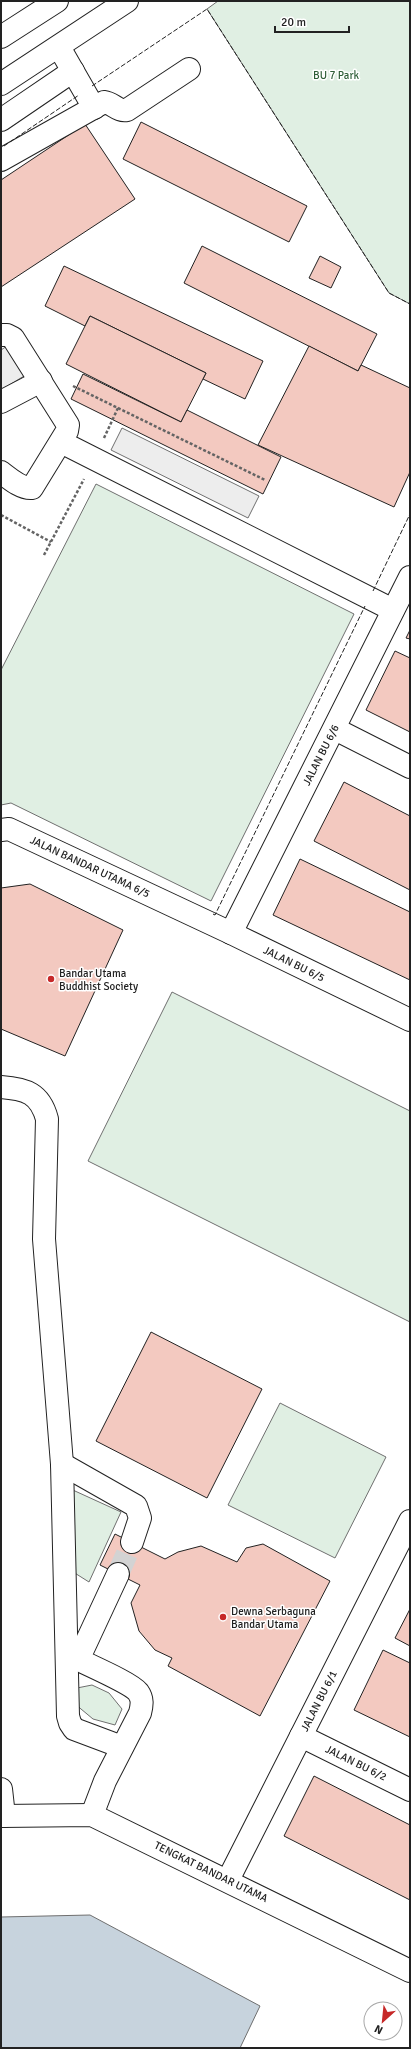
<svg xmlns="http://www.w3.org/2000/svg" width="411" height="2049" viewBox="0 0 411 2049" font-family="Signika,sans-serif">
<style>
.green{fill:#e0efe3;stroke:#6f6f6f}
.parking{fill:#ededed;stroke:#6f6f6f}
.water{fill:#c7d3dd;stroke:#6f6f6f}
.building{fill:#f3c9c0;stroke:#222}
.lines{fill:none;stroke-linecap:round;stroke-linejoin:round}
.minor-tunnel{stroke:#d3d3d3;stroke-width:22;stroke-dasharray:22 11;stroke-linecap:butt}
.minor-casing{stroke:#222;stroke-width:24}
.major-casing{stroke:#222;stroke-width:24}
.path{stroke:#646464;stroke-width:2.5;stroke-dasharray:3 2;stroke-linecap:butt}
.minor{stroke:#fff;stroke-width:22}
.major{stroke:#fff;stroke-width:22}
.fence{stroke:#222;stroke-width:1;stroke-dasharray:5 2;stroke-linecap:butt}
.poi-dot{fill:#c62828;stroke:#fff;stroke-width:1.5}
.labels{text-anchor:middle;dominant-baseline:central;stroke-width:3;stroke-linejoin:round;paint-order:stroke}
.park-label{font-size:11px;fill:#2f5e38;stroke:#fff}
.street-label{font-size:11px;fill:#222;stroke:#fff}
.poi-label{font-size:11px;fill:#222;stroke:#fff;text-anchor:start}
</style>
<rect width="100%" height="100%" fill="#fff"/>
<g class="green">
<path d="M 218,1 L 410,1 L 410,304 L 389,293 L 207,9 Z"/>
<path d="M 96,484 L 354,614 L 211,901 L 11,803 L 1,805 L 1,670 Z"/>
<path d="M 172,992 L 410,1111 L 410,1322 L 88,1161 Z"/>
<path d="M 280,1403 L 386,1457 L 335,1558 L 228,1505 Z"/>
<path d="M 64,1486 L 121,1512 L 89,1582 L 62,1565 Z"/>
<path d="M 92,1685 L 109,1693 L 122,1709 L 115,1725 L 93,1719 L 75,1704 L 77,1688 Z"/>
</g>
<g class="parking">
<path d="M 10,344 L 29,373 L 1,390 L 1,350 Z"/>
<path d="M 122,428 L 259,496 L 248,518 L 111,450 Z"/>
</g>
<path class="water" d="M 90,1915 L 260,2006 L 240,2048 L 1,2048 L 1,1917 Z"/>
<g class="building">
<path d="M 141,122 L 307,206 L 289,242 L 123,159 Z"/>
<path d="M 85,124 L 135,199 L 1,287 L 1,180 Z"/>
<path d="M 202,246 L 377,334 L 358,371 L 184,283 Z"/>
<path d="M 320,256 L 341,267 L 331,288 L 309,278 Z"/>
<path d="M 64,266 L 263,361 L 245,399 L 203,379 L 206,373 L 90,316 L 85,326 L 45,306 Z"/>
<path d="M 90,316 L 206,373 L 181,422 L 66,364 Z"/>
<path d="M 309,346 L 358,371 L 361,365 L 410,388 L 410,472 L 394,507 L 258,445 Z"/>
<path d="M 83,374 L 181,422 L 187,410 L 281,457 L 263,494 L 71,399 Z"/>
<path d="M 410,630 L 410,639 L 406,638 Z"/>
<path d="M 395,651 L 410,658 L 410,732 L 366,710 Z"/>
<path d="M 344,782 L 410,816 L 410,890 L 314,841 Z"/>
<path d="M 300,859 L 410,912 L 410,980 L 273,915 Z"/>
<path d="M 30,884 L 123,930 L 65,1056 L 1,1029 L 1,888 Z"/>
<path d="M 151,1332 L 262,1389 L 207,1498 L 96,1441 Z"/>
<path d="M 115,1534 L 165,1559 L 178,1552 L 201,1546 L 237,1562 L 246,1548 L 263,1544 L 330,1581 L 260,1716 L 168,1666 L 172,1658 L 155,1650 L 139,1631 L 131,1603 L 140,1585 L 100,1565 Z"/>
<path d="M 410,1609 L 410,1646 L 395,1638 Z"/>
<path d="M 383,1650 L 410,1663 L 410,1737 L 354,1710 Z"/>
<path d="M 314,1776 L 410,1825 L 410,1900 L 284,1836 Z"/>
</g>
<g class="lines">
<path class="minor-tunnel" d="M 118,1574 L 132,1542"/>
<defs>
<g id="minor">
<path d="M 59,47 L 94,108"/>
<path d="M 1,120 L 73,71"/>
<path d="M 1,160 L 104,102 C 113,103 118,112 127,110 L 189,69"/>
<path d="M 1,335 L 7,335 L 13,338 L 68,425 L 67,431 L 32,488 C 21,489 9,478 1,472"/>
<path d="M 1,402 L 41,381"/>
<path d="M 61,442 L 393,610"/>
<path d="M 335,729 L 410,767"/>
<path d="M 1,830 L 9,829 L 231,933 L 410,1020"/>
<path d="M 231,933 L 410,577"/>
<path d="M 1,1087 C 26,1089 40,1093 47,1119 L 44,1239 L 62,1464 L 68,1716 L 70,1723 L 74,1729 L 122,1747"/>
<path d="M 62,1464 L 136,1506 L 140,1518 L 132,1542"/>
<path d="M 67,1654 C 81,1662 130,1682 138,1692 C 143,1699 142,1705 140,1713 L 105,1781 L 92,1815"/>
<path d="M 78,1660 L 118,1574"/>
<path d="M 301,1736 L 410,1790"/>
<path d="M 1,1789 L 4,1816"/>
<path d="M 1,1816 L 92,1815 L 410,1971"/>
<path d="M 228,1880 L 410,1521"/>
</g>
<g id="major">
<path d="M 1,37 L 57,1"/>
<path d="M 1,84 L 127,1"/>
</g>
</defs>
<use href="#minor" class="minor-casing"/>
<use href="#major" class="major-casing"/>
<g class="path">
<path d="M 73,386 L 265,480"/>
<path d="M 104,438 L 118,408"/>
<path d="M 1,515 L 51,542"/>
<path d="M 44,555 L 84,479"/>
</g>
<use href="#minor" class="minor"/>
<use href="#major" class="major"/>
<g class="fence">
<path d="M 92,86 L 207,9 L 389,293 L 410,304"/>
<path d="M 4,146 L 79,95"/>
<path d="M 373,591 L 410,514"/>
<path d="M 213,914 L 215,915 L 365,606"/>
</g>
</g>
<g class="poi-dot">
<circle cx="51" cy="979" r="4"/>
<circle cx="223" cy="1617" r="4"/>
</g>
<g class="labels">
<g class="park-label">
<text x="336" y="75">BU 7 Park</text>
</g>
<g class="street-label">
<text transform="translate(321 755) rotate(-63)">JALAN BU 6/6</text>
<text transform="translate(90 867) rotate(25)">JALAN BANDAR UTAMA 6/5</text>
<text transform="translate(294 964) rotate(26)">JALAN BU 6/5</text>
<text transform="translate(319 1701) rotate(-63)">JALAN BU 6/1</text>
<text transform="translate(356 1763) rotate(26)">JALAN BU 6/2</text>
<text transform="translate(211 1872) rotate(26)">TENGKAT BANDAR UTAMA</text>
</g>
<g class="poi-label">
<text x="59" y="973">Bandar Utama<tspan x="59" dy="13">Buddhist Society</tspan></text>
<text x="231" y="1611">Dewna Serbaguna<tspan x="231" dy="13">Bandar Utama</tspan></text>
</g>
</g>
<rect width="411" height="2049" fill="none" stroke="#222222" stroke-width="4"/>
<g transform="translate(383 2021) rotate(207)"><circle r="19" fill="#ffffff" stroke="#a7a7a7"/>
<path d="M0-3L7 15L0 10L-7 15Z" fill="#c62828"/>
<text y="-6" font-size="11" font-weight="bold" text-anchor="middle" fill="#222222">N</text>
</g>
<path d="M275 26v6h74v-6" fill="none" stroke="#222222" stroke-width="2"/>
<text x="281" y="26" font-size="12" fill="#222222" stroke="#ffffff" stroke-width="3" paint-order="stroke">20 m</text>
</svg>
